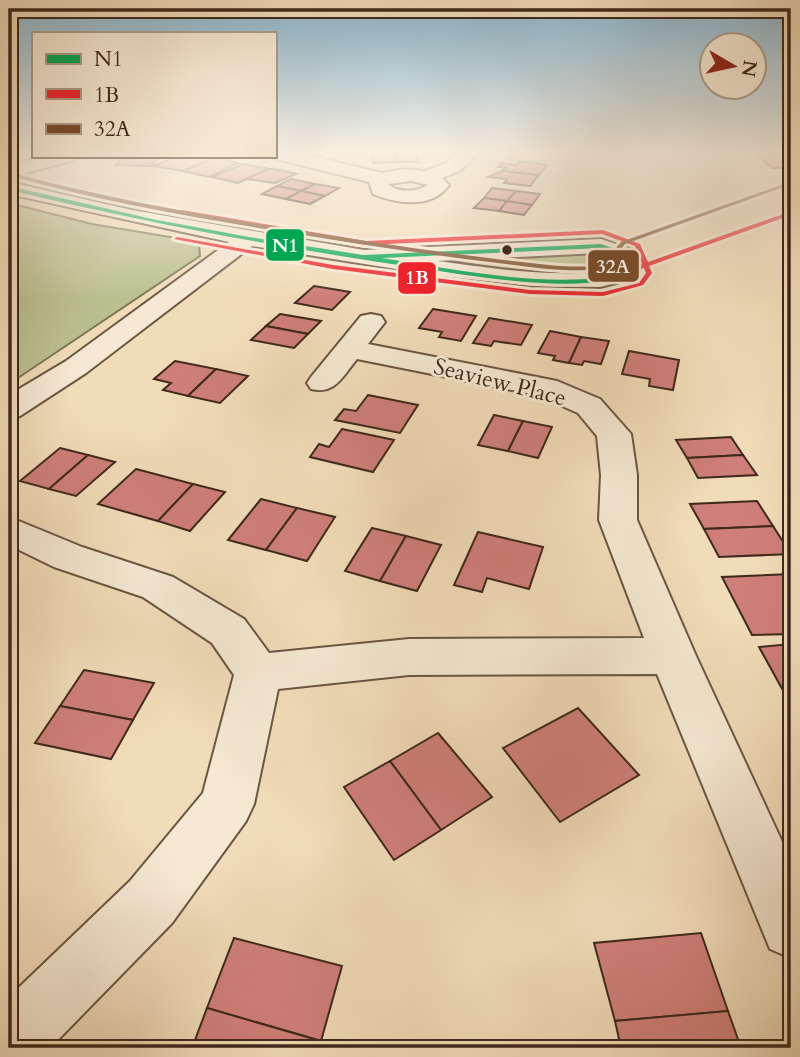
<svg xmlns="http://www.w3.org/2000/svg" width="800" height="1057" viewBox="0 0 800 1057" font-family="Cardo,serif">
<style>
.green{fill:#bbc08f;stroke:#7c7455;stroke-width:2}
.building{fill:#cf7f79;stroke:#3e291b;stroke-width:2}
.lines{fill:none;stroke-linecap:round;stroke-linejoin:round}
.minor-casing{stroke:#6b5642;stroke-width:4}
.minor{fill:#f6e8d2;fill-rule:evenodd}
.bus-1-casing{stroke:#f6e8d2;stroke-width:6}
.bus-2-casing{stroke:#f6e8d2;stroke-width:6}
.bus-3-casing{stroke:#f6e8d2;stroke-width:6}
.bus-1{fill:#00a651;fill-rule:evenodd}
.bus-2{fill:#ee232c;fill-rule:evenodd}
.bus-3{fill:#7a4b2a;fill-rule:evenodd}
.bus-dot{fill:#3e291b;stroke:#f6e8d2;stroke-width:2.5}
.labels{text-anchor:middle;dominant-baseline:central;stroke-width:6;stroke-linejoin:round;paint-order:stroke}
.street-label{font-size:23px;fill:#3e291b;stroke:#f6e8d2}
.line-badge{stroke:#f6e8d2;stroke-width:2.5}
.badge-label{font-size:19px;text-anchor:middle;font-weight:bold;fill:#fff}
</style>
<rect width="100%" height="100%" fill="#f1dcb9"/>
<filter id="stains"><feTurbulence type="fractalNoise" baseFrequency=".00286" numOctaves="4"/><feColorMatrix values="0 0 0 0 .2 0 0 0 0 .09 0 0 0 0 .02 0 0 0 .5 -.17"/></filter>
<radialGradient id="worn" r=".72"><stop offset=".6" stop-color="#630" stop-opacity="0"/><stop offset="1" stop-color="#630" stop-opacity=".3"/></radialGradient>
<g class="green">
<path d="M 9,203 L 92,224 L 188,240 L 199,245 L 200,256 L 9,384 Z"/>
<path d="M 582,253 L 614,261 L 614,265 C 590,285 494,267 463,263 L 457,259 Z"/>
</g>
<g class="building">
<path d="M 416,153 L 419,162 L 396,162 L 394,154 Z"/>
<path d="M 372,154 L 394,154 L 396,162 L 373,163 Z"/>
<path d="M 756,154 L 791,154 L 791,167 L 772,168 Z"/>
<path d="M 124,156 L 160,156 L 151,166 L 115,165 Z"/>
<path d="M 178,156 L 212,156 L 217,157 L 183,171 L 154,166 Z"/>
<path d="M 217,157 L 238,163 L 209,177 L 183,171 Z"/>
<path d="M 520,161 L 547,165 L 539,175 L 502,171 L 505,167 L 498,167 L 501,163 L 517,165 Z"/>
<path d="M 243,164 L 269,169 L 238,183 L 212,177 Z"/>
<path d="M 269,169 L 281,170 L 296,174 L 275,183 L 246,179 Z"/>
<path d="M 502,171 L 539,175 L 530,186 L 504,183 L 507,179 L 488,177 Z"/>
<path d="M 291,179 L 315,184 L 301,191 L 277,186 Z"/>
<path d="M 315,184 L 339,188 L 325,196 L 301,191 Z"/>
<path d="M 277,186 L 301,191 L 286,199 L 262,194 Z"/>
<path d="M 492,188 L 516,191 L 507,201 L 484,198 Z"/>
<path d="M 301,191 L 325,196 L 310,204 L 286,199 Z"/>
<path d="M 516,191 L 540,194 L 532,205 L 507,201 Z"/>
<path d="M 484,198 L 507,201 L 499,211 L 474,208 Z"/>
<path d="M 507,201 L 532,205 L 524,215 L 499,211 Z"/>
<path d="M 314,286 L 350,292 L 332,310 L 295,303 Z"/>
<path d="M 433,309 L 476,316 L 461,341 L 439,337 L 442,332 L 419,328 Z"/>
<path d="M 280,314 L 321,321 L 308,334 L 266,326 Z"/>
<path d="M 489,318 L 532,325 L 521,345 L 494,341 L 491,346 L 473,343 Z"/>
<path d="M 266,326 L 308,334 L 294,348 L 251,340 Z"/>
<path d="M 550,331 L 581,337 L 569,363 L 553,360 L 555,356 L 538,353 Z"/>
<path d="M 581,337 L 609,341 L 601,364 L 584,361 L 582,365 L 569,363 Z"/>
<path d="M 629,351 L 679,360 L 673,390 L 649,386 L 650,379 L 622,374 Z"/>
<path d="M 175,361 L 216,369 L 188,396 L 163,390 L 171,383 L 154,379 Z"/>
<path d="M 216,369 L 248,376 L 220,403 L 188,396 Z"/>
<path d="M 368,395 L 418,405 L 400,433 L 335,420 L 344,409 L 356,411 Z"/>
<path d="M 494,415 L 523,421 L 508,451 L 478,445 Z"/>
<path d="M 523,421 L 552,427 L 538,458 L 508,451 Z"/>
<path d="M 342,429 L 394,440 L 373,472 L 310,457 L 319,444 L 329,447 Z"/>
<path d="M 731,437 L 743,455 L 687,458 L 676,440 Z"/>
<path d="M 60,448 L 88,455 L 49,489 L 20,481 Z"/>
<path d="M 88,455 L 115,462 L 76,496 L 49,489 Z"/>
<path d="M 743,455 L 757,475 L 698,478 L 687,458 Z"/>
<path d="M 136,469 L 193,484 L 158,521 L 98,504 Z"/>
<path d="M 193,484 L 225,492 L 190,531 L 158,521 Z"/>
<path d="M 261,499 L 297,508 L 266,550 L 228,540 Z"/>
<path d="M 757,501 L 773,526 L 704,529 L 690,504 Z"/>
<path d="M 297,508 L 335,517 L 307,561 L 266,550 Z"/>
<path d="M 773,526 L 791,554 L 719,557 L 704,529 Z"/>
<path d="M 372,528 L 406,536 L 380,581 L 345,571 Z"/>
<path d="M 478,532 L 543,547 L 529,589 L 487,578 L 482,592 L 454,585 Z"/>
<path d="M 406,536 L 441,545 L 417,591 L 380,581 Z"/>
<path d="M 791,574 L 791,634 L 752,635 L 722,577 Z"/>
<path d="M 791,644 L 791,705 L 759,647 Z"/>
<path d="M 84,670 L 154,683 L 133,720 L 60,706 Z"/>
<path d="M 60,706 L 133,720 L 111,759 L 35,743 Z"/>
<path d="M 578,708 L 639,775 L 560,822 L 503,748 Z"/>
<path d="M 438,733 L 492,797 L 441,830 L 390,761 Z"/>
<path d="M 390,761 L 441,830 L 394,860 L 344,787 Z"/>
<path d="M 701,933 L 728,1011 L 615,1021 L 594,943 Z"/>
<path d="M 234,938 L 342,966 L 321,1041 L 207,1008 Z"/>
<path d="M 207,1008 L 321,1041 L 319,1048 L 192,1048 Z"/>
<path d="M 728,1011 L 741,1048 L 621,1048 L 615,1021 Z"/>
</g>
<g class="lines">
<defs>
<g id="minor">
<path d="M 275,151 L 290,151 L 382,173 L 404,169 L 425,171 L 446,163 L 458,151 L 476,151 L 476,155 L 460,171 L 442,178 L 449,185 C 432,209 397,204 373,194 L 369,182 L 269,157 L 275,156 ZM 412,181 L 428,185 C 416,192 398,193 388,184 Z"/>
<path d="M 48,156 L 78,156 L 75,160 L 9,177 L 9,165 Z"/>
<path d="M 9,182 L 132,210 L 364,250 L 601,239 L 637,251 L 647,271 L 644,276 L 600,287 L 532,286 L 440,276 L 252,246 L 86,373 L 20,416 L 9,419 L 9,395 L 66,361 L 229,242 L 9,194 ZM 599,253 L 619,260 L 621,267 C 566,281 493,268 437,261 Z"/>
<path d="M 371,314 L 381,316 L 385,322 L 368,344 L 557,381 L 600,399 L 631,434 L 637,475 L 637,520 L 696,656 L 791,861 L 791,958 L 770,949 L 657,674 L 409,675 L 278,689 L 254,804 L 246,821 L 172,923 L 50,1048 L 9,1048 L 9,997 L 130,881 L 203,793 L 234,675 L 212,643 L 143,597 L 54,567 L 9,545 L 9,517 L 82,547 L 173,577 L 244,619 L 269,653 L 409,639 L 644,638 L 599,520 L 601,475 L 597,436 L 578,413 L 537,395 L 357,359 C 343,376 335,395 311,389 L 307,383 L 311,377 L 361,316 Z"/>
</g>
</defs>
<use href="#minor" class="minor-casing"/>
<use href="#minor" class="minor"/>
<defs>
<path id="bus-1" d="M 9,186 L 152,219 L 249,237 L 363,255 L 601,244 L 631,255 L 638,271 C 587,298 469,275 412,267 C 276,247 142,222 9,190 ZM 600,248 L 626,257 L 631,270 C 621,273 611,277 600,278 C 529,285 452,269 382,258 Z"/>
<path id="bus-2" d="M 182,210 L 366,241 L 603,230 L 640,244 L 648,262 L 789,212 L 791,211 L 791,215 L 649,266 L 652,273 L 643,285 L 603,296 L 530,294 L 333,269 L 174,239 L 177,237 L 333,265 L 530,290 L 603,292 L 639,283 L 646,273 L 644,268 L 634,271 L 631,269 L 642,264 L 635,246 L 602,234 L 366,245 L 180,213 L 179,212 Z"/>
<path id="bus-3" d="M 13,173 C 138,207 265,225 393,245 C 430,251 467,255 504,260 C 540,264 578,270 614,264 L 612,253 L 621,242 L 784,184 L 789,185 L 625,244 L 618,253 L 620,266 C 580,275 539,268 498,263 C 463,259 428,254 393,249 C 265,229 136,211 11,176 Z"/>
</defs>
<use href="#bus-1" class="bus-1-casing"/>
<use href="#bus-2" class="bus-2-casing"/>
<use href="#bus-3" class="bus-3-casing"/>
<use href="#bus-1" class="bus-1"/>
<use href="#bus-2" class="bus-2"/>
<use href="#bus-3" class="bus-3"/>
</g>
<linearGradient id="sky" x2="0" y2="1"><stop stop-color="#89b7d2"/><stop offset="0.51" stop-color="#f9efe0"/><stop offset="1" stop-color="#f9efe0" stop-opacity="0"/></linearGradient>
<rect width="800" height="299" fill="url(#sky)"/>
<circle class="bus-dot" cx="507" cy="250" r="6"/>
<g class="labels">
<g class="street-label">
<text transform="translate(500 382) rotate(14)">Seaview Place</text>
</g>
</g>
<g class="line-badge">
<rect x="265" y="228" width="40" height="34" rx="7" fill="#00a651"/>
<rect x="587" y="249" width="53" height="34" rx="7" fill="#7a4b2a"/>
<rect x="397" y="261" width="40" height="34" rx="7" fill="#ee232c"/>
</g>
<g class="badge-label">
<text x="285" y="252">N1</text>
<text x="613" y="273">32A</text>
<text x="417" y="284">1B</text>
</g>
<rect width="800" height="1057" fill="none" stroke="#f1dcb9" stroke-width="35"/>
<rect x="10" y="10" width="779" height="1036" fill="none" stroke="#3e291b" stroke-width="3.5"/>
<rect x="18" y="18" width="765" height="1022" fill="none" stroke="#3e291b" stroke-width="2"/>
<rect x="32" y="32" width="245" height="126" fill="#f6e8d2" stroke="#ac9c89" stroke-width="2"/>
<rect x="46" y="54" width="35" height="10" fill="#00a651" stroke="#ac9c89" stroke-width="2"/>
<text x="94" y="66" font-size="21" fill="#3e291b">N1</text>
<rect x="46" y="89" width="35" height="10" fill="#ee232c" stroke="#ac9c89" stroke-width="2"/>
<text x="94" y="102" font-size="21" fill="#3e291b">1B</text>
<rect x="46" y="124" width="35" height="10" fill="#7a4b2a" stroke="#ac9c89" stroke-width="2"/>
<text x="94" y="136" font-size="21" fill="#3e291b">32A</text>
<g transform="translate(733 66) rotate(99)"><circle r="33" fill="#f6e8d2" stroke="#ac9c89" stroke-width="2"/>
<path d="M0-5L12 26L0 18L-12 26Z" fill="#8f2418"/>
<text y="-10" font-size="19" font-weight="bold" text-anchor="middle" fill="#3e291b">N</text>
</g>
<rect width="100%" height="100%" filter="url(#stains)"/>
<rect width="100%" height="100%" fill="url(#worn)"/>
</svg>
